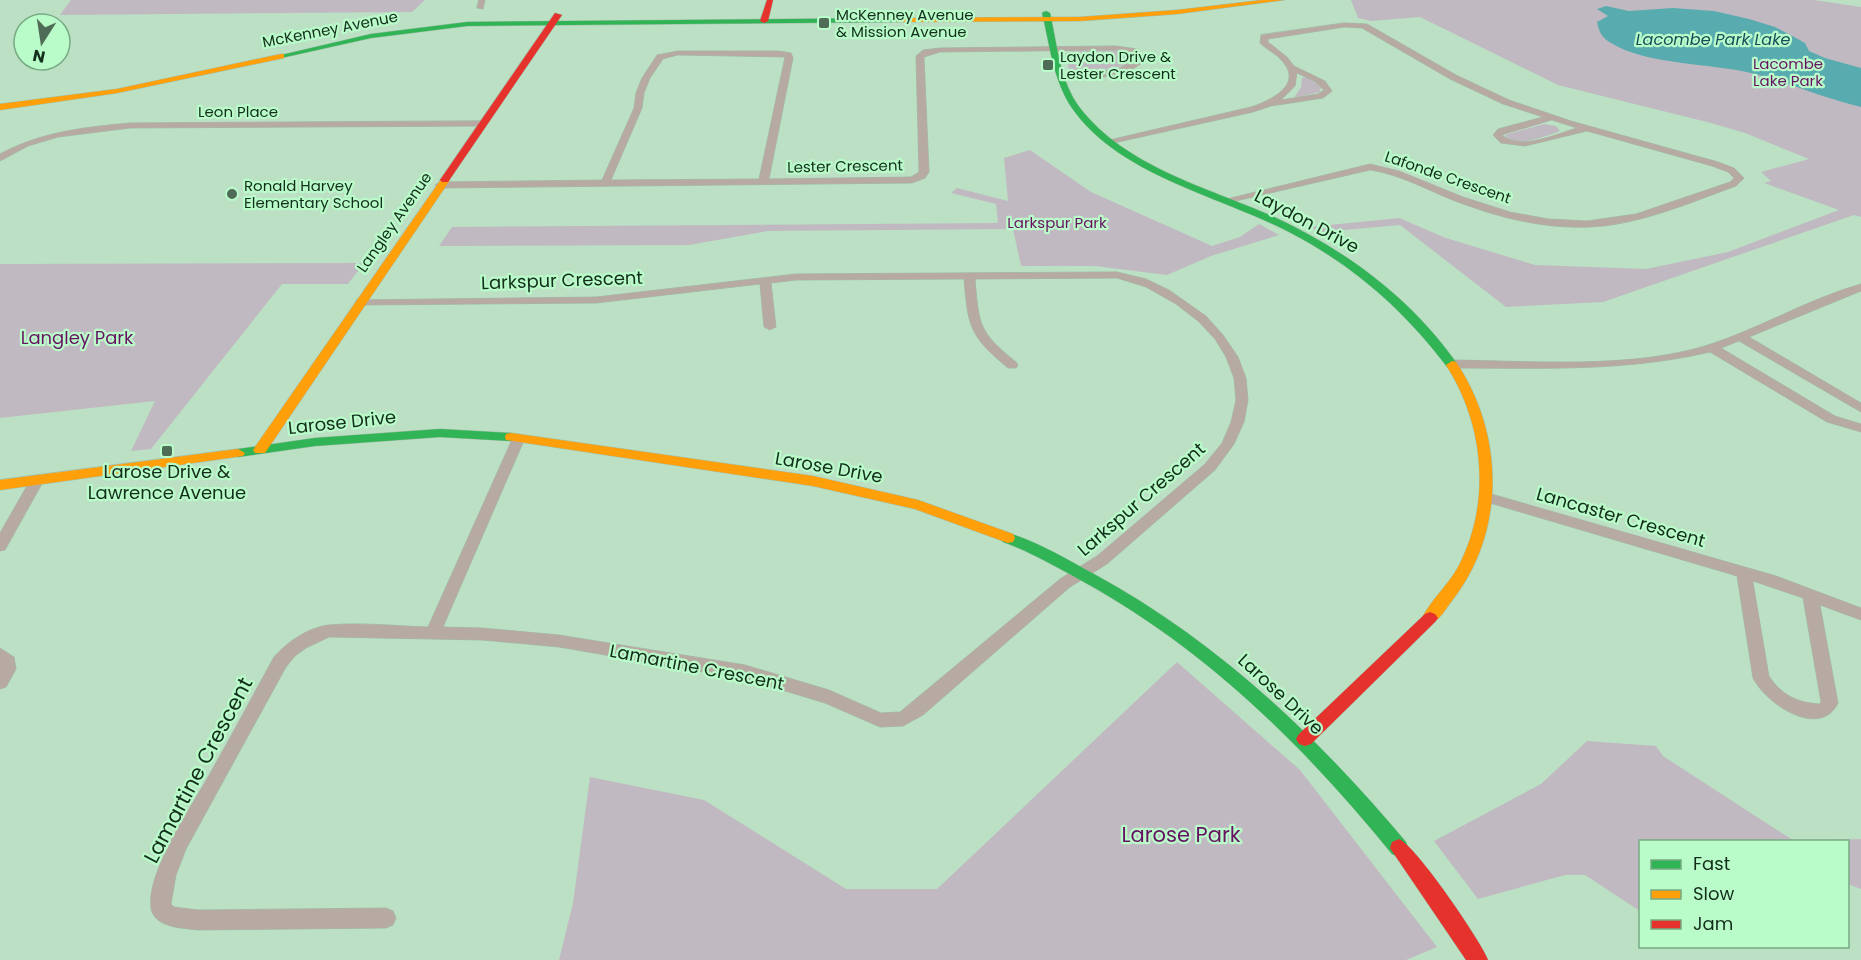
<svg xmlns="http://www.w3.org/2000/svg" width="1861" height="960" viewBox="0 0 1861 960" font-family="Poppins,sans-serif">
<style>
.green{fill:#c1b9c1}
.water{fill:#58acaf}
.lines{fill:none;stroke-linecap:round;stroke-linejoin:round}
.street-casing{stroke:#a0bda7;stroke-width:1}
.fast-casing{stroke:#a0bda7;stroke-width:1}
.slow-casing{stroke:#a0bda7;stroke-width:1}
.jam-casing{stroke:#a0bda7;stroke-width:1}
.street{fill:#b7aaa2;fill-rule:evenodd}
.fast{fill:#30b455;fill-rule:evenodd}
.slow{fill:#ff9f0a;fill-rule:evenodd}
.jam{fill:#e5322d;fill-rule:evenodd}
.poi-dot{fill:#4e6c56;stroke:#b9fcc9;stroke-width:2}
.labels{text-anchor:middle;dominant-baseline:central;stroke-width:4.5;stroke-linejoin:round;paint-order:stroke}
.far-poi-label{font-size:15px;fill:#132e1b;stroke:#b9fcc9;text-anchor:start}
.far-street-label{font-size:15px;fill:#132e1b;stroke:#b9fcc9}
.far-park-label{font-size:15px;fill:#681362;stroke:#b9fcc9}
.far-water-label{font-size:16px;font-style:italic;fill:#144d57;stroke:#b9fcc9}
.street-label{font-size:18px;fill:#132e1b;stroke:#b9fcc9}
.park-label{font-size:18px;fill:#681362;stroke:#b9fcc9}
.poi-label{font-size:18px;fill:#132e1b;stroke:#b9fcc9}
.near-street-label{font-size:21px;fill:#132e1b;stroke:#b9fcc9}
.near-park-label{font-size:21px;fill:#681362;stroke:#b9fcc9}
</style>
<rect width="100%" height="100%" fill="#bbe0c4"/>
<g class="green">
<path d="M 71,0 L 425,0 L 412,12 L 60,15 Z"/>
<path d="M 1351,0 L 1814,0 L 1861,7 L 1861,217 L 1854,215 L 1603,302 L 1506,307 L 1400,225 L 1322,232 L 1310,227 L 1399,218 L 1446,238 L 1535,265 L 1646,269 L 1728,252 L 1839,210 L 1764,183 L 1771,181 L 1761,172 L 1809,159 L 1745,133 L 1711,123 L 1558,85 L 1420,17 L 1371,21 L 1358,18 Z"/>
<path d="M 1117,50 L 1132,53 L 1137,59 L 1131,64 L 1084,74 L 1070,72 L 1065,54 L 1070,51 Z"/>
<path d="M 1307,77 L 1321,87 L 1320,92 L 1294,98 L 1301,87 L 1302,78 Z"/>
<path d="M 1544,124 L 1556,126 L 1560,131 C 1547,136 1515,149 1505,135 Z"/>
<path d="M 1030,150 L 1091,192 L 1212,246 L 1240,237 L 1259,224 L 1279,235 L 1211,256 L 1167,275 L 1095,266 L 1021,266 L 1013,229 L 768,231 L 689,245 L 439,246 L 452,227 L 998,223 L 996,204 L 951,193 L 957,188 L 1008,201 L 1004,158 Z"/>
<path d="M 364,263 L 348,284 L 282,284 L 151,449 L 131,451 L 155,401 L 0,418 L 0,264 Z"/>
<path d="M 1177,662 L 1300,770 L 1437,947 L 1406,960 L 559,960 L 573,903 L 590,777 L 704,800 L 846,889 L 937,889 Z"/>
<path d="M 1587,741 L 1656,746 L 1663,756 L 1794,841 L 1861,839 L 1861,889 L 1848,884 L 1848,842 L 1640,842 L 1640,911 L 1585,875 L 1565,875 L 1478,899 L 1434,841 L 1541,784 Z"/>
</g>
<path class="water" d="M 1606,6 L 1629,11 L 1673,8 L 1714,11 L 1749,19 L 1775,27 L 1796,38 L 1805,43 L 1809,51 L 1825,58 L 1861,68 L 1861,107 C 1823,98 1788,82 1751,73 C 1710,63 1646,65 1611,43 C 1602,38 1599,32 1597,22 L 1608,16 L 1597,9 Z"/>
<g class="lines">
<defs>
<g id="street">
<path d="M 479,0 L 485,0 L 483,9 L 477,8 Z"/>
<path d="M 1344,23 L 1367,24 L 1456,75 L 1509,100 L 1571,121 L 1718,162 L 1734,168 L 1744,178 L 1736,186 C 1700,199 1665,214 1627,222 C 1575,234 1519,224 1469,206 C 1435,195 1405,175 1370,170 L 1227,203 L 1227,199 L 1370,164 L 1399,171 L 1463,197 L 1510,212 L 1548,219 L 1587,221 L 1636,214 L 1730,182 L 1734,178 L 1728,172 L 1712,166 L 1587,131 L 1525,146 L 1501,143 L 1493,135 L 1498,129 L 1543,117 L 1503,104 L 1450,79 L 1362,28 L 1344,27 L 1268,39 L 1268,42 L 1287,57 L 1294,66 L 1325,81 L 1332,91 L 1323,98 L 1271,106 L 1253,112 L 1109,144 L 1105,141 L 1251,107 C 1270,101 1303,85 1283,62 C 1277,54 1267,50 1260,43 L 1261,35 ZM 1297,73 L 1314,81 L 1324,90 L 1318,94 L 1281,100 L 1295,86 ZM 1552,120 L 1577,128 C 1556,134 1521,151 1502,135 Z"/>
<path d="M 1116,46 L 1137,49 L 1146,59 C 1128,79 1088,79 1063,79 L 1059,77 L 1060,75 L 1117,69 L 1138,59 L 1132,53 L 1116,50 L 940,52 L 924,57 L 929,172 L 925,178 L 912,183 L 440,188 L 435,185 L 440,182 L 602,180 L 634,108 L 636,93 L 642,78 L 657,55 L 678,51 L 779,51 L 791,53 L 793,58 L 769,179 L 911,177 L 919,172 L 916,56 L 923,50 L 940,48 ZM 678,55 L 785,57 L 759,179 L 611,180 L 642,108 L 644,93 L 650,78 L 663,59 Z"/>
<path d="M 482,121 L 486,124 L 485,126 L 130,128 L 58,137 L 28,146 L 0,161 L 0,154 C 41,132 84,127 130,123 Z"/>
<path d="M 1117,272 L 1146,279 L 1169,290 L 1206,316 L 1223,335 L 1238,357 L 1246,378 L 1248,400 L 1244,422 L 1234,444 L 1215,470 L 1107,564 L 1070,587 L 923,715 L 903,726 L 880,727 L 825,703 L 745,679 L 559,647 L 482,640 L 329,637 L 306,648 L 295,656 L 286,667 L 186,849 L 176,875 L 171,904 L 174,907 L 198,910 L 386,908 L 393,911 L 396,918 L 393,925 L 386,928 L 198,930 C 183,928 154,928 151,908 C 146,871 194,803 212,770 C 233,733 253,695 274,657 C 287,642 309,627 329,625 C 360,622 396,626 428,627 L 514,435 L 519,434 L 525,438 L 443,627 L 482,628 L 559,635 L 745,665 L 829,690 L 881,713 L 900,712 L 1060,579 L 1097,556 L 1205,464 L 1222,443 L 1231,422 L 1236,400 L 1234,378 L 1226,357 L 1215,339 L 1198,321 L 1176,304 L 1146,287 L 1117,278 L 975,279 C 979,326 979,332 1016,362 L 1018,365 L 1016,368 L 1008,368 C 970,336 968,328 964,279 L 796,280 L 771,283 L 776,327 L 770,330 L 764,327 L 760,284 L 596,303 L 360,305 L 356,304 L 356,300 L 596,297 L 796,274 Z"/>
<path d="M 1861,284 L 1861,291 L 1749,337 L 1861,403 L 1861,412 L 1739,341 L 1721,348 L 1835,416 L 1861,424 L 1861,432 L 1827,422 L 1710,352 C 1625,372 1540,368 1453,368 L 1447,364 L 1453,360 C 1533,361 1632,369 1708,345 C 1759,329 1810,298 1861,284 Z"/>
<path d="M 37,475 L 44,480 L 5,550 L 0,551 L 0,533 L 32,477 Z"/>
<path d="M 1488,493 L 1776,576 L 1861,608 L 1861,620 L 1820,605 L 1838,703 C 1820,740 1766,704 1753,678 L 1737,576 L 1483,501 L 1481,498 ZM 1753,581 L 1803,598 L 1821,702 L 1820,704 C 1798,703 1781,695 1769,676 Z"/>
<path d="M 0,648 L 14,657 L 16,669 L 6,687 L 0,689 Z"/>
</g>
<g id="fast">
<path d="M 1046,11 L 1050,13 C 1057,44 1060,82 1080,108 C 1126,167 1206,187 1272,216 C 1346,250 1411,298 1458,365 L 1456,368 L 1448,368 C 1404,310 1354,266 1291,233 C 1221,196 1119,176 1072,108 C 1053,80 1050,45 1042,13 Z"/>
<path d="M 898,18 L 901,18 L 901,22 L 467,26 L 371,38 L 281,58 L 277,56 L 371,34 L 467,22 Z"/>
<path d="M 440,429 L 511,433 L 517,437 L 511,441 L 440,437 L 315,446 L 238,457 L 231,453 L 238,449 L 315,438 Z"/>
<path d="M 1008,533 C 1038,542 1066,559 1094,574 C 1217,641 1316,735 1406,842 L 1408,848 L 1406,854 L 1399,857 L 1392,854 C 1304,746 1207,650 1084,582 C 1058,568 1031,552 1003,542 L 1001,538 L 1003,534 Z"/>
</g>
<g id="slow">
<path d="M 1263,0 L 1284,0 L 1177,14 L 1080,21 L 898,22 L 894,20 L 898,18 L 1080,17 L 1177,10 Z"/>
<path d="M 281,54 L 284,54 L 284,58 L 117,93 L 0,110 L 0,104 L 117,89 Z"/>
<path d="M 442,178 L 450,180 L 265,453 L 255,453 L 253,450 L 255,447 Z"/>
<path d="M 1452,361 L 1456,362 C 1505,435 1506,533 1451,602 C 1444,611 1437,626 1425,622 L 1422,618 C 1431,600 1447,586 1457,569 C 1492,505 1485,425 1446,365 Z"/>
<path d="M 511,433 L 813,476 L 918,500 L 1013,534 L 1015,538 L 1013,542 L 1008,543 L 915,509 L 813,486 L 506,440 L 505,437 L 506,434 Z"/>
<path d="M 238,449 L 245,453 L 243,456 L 0,490 L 0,480 Z"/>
</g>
<g id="jam">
<path d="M 767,0 L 773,0 L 768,21 L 764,23 L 760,21 Z"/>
<path d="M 555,13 L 562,15 L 448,182 L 442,182 L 440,180 Z"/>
<path d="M 1430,612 L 1435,614 L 1438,618 L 1435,622 L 1311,744 L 1305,746 L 1299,744 L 1296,739 L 1299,734 L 1425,614 Z"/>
<path d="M 1399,839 C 1416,846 1480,940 1488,960 L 1466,960 L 1390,848 L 1392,842 Z"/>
</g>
</defs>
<use href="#street" class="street-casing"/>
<use href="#fast" class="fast-casing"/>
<use href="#slow" class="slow-casing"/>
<use href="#jam" class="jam-casing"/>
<use href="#street" class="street"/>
<use href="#fast" class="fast"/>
<use href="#slow" class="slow"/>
<use href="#jam" class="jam"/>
</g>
<g class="poi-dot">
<rect x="818" y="17" width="12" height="12" rx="3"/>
<rect x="1042" y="59" width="12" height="12" rx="3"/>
<circle cx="232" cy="194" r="6"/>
<rect x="161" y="445" width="12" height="12" rx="3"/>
</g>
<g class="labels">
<g class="far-poi-label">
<text x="836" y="14">McKenney Avenue<tspan x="836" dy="17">&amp; Mission Avenue</tspan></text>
<text x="1060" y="56">Laydon Drive &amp;<tspan x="1060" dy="17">Lester Crescent</tspan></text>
<text x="244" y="185">Ronald Harvey<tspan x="244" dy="17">Elementary School</tspan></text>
</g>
<g class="far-street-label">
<text transform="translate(330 29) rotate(-11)">McKenney Avenue</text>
<text x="238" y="111">Leon Place</text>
<text transform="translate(845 166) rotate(-1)">Lester Crescent</text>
<text transform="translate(1448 177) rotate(19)">Lafonde Crescent</text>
<text transform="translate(394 222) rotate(-55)">Langley Avenue</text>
</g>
<g class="far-park-label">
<text x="1788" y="63">Lacombe<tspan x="1788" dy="17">Lake Park</tspan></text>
<text x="1057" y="222">Larkspur Park</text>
</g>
<g class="far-water-label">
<text x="1713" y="39">Lacombe Park Lake</text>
</g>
<g class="street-label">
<text transform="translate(1307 221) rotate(28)">Laydon Drive</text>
<text transform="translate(562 280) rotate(-2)">Larkspur Crescent</text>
<text transform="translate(342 422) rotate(-6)">Larose Drive</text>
<text transform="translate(829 467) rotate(10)">Larose Drive</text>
<text transform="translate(1141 499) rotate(-41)">Larkspur Crescent</text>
<text transform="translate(1621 517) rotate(16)">Lancaster Crescent</text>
<text transform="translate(697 667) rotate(11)">Lamartine Crescent</text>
<text transform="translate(1281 694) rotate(43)">Larose Drive</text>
</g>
<g class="park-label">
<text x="77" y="337">Langley Park</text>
</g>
<g class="poi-label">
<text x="167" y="471">Larose Drive &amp;<tspan x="167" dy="21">Lawrence Avenue</tspan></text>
</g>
<g class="near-street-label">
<text transform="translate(198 770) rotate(-62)">Lamartine Crescent</text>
</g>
<g class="near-park-label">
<text x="1181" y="834">Larose Park</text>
</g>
</g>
<rect x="1639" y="840" width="210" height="108" fill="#b9fcc9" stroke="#77aa83" stroke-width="1.5"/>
<rect x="1651" y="860" width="30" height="9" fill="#30b455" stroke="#77aa83" stroke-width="1.5"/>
<text x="1693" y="870" font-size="18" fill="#132e1b">Fast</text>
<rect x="1651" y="890" width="30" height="9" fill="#ff9f0a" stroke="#77aa83" stroke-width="1.5"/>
<text x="1693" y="900" font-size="18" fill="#132e1b">Slow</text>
<rect x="1651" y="920" width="30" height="9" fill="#e5322d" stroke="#77aa83" stroke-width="1.5"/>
<text x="1693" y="930" font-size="18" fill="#132e1b">Jam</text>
<g transform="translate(42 42) rotate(192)"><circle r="28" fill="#b9fcc9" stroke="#77aa83" stroke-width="1.5"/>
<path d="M0-4.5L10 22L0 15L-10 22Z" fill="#4e6c56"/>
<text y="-9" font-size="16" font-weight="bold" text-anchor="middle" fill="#132e1b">N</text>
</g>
</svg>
